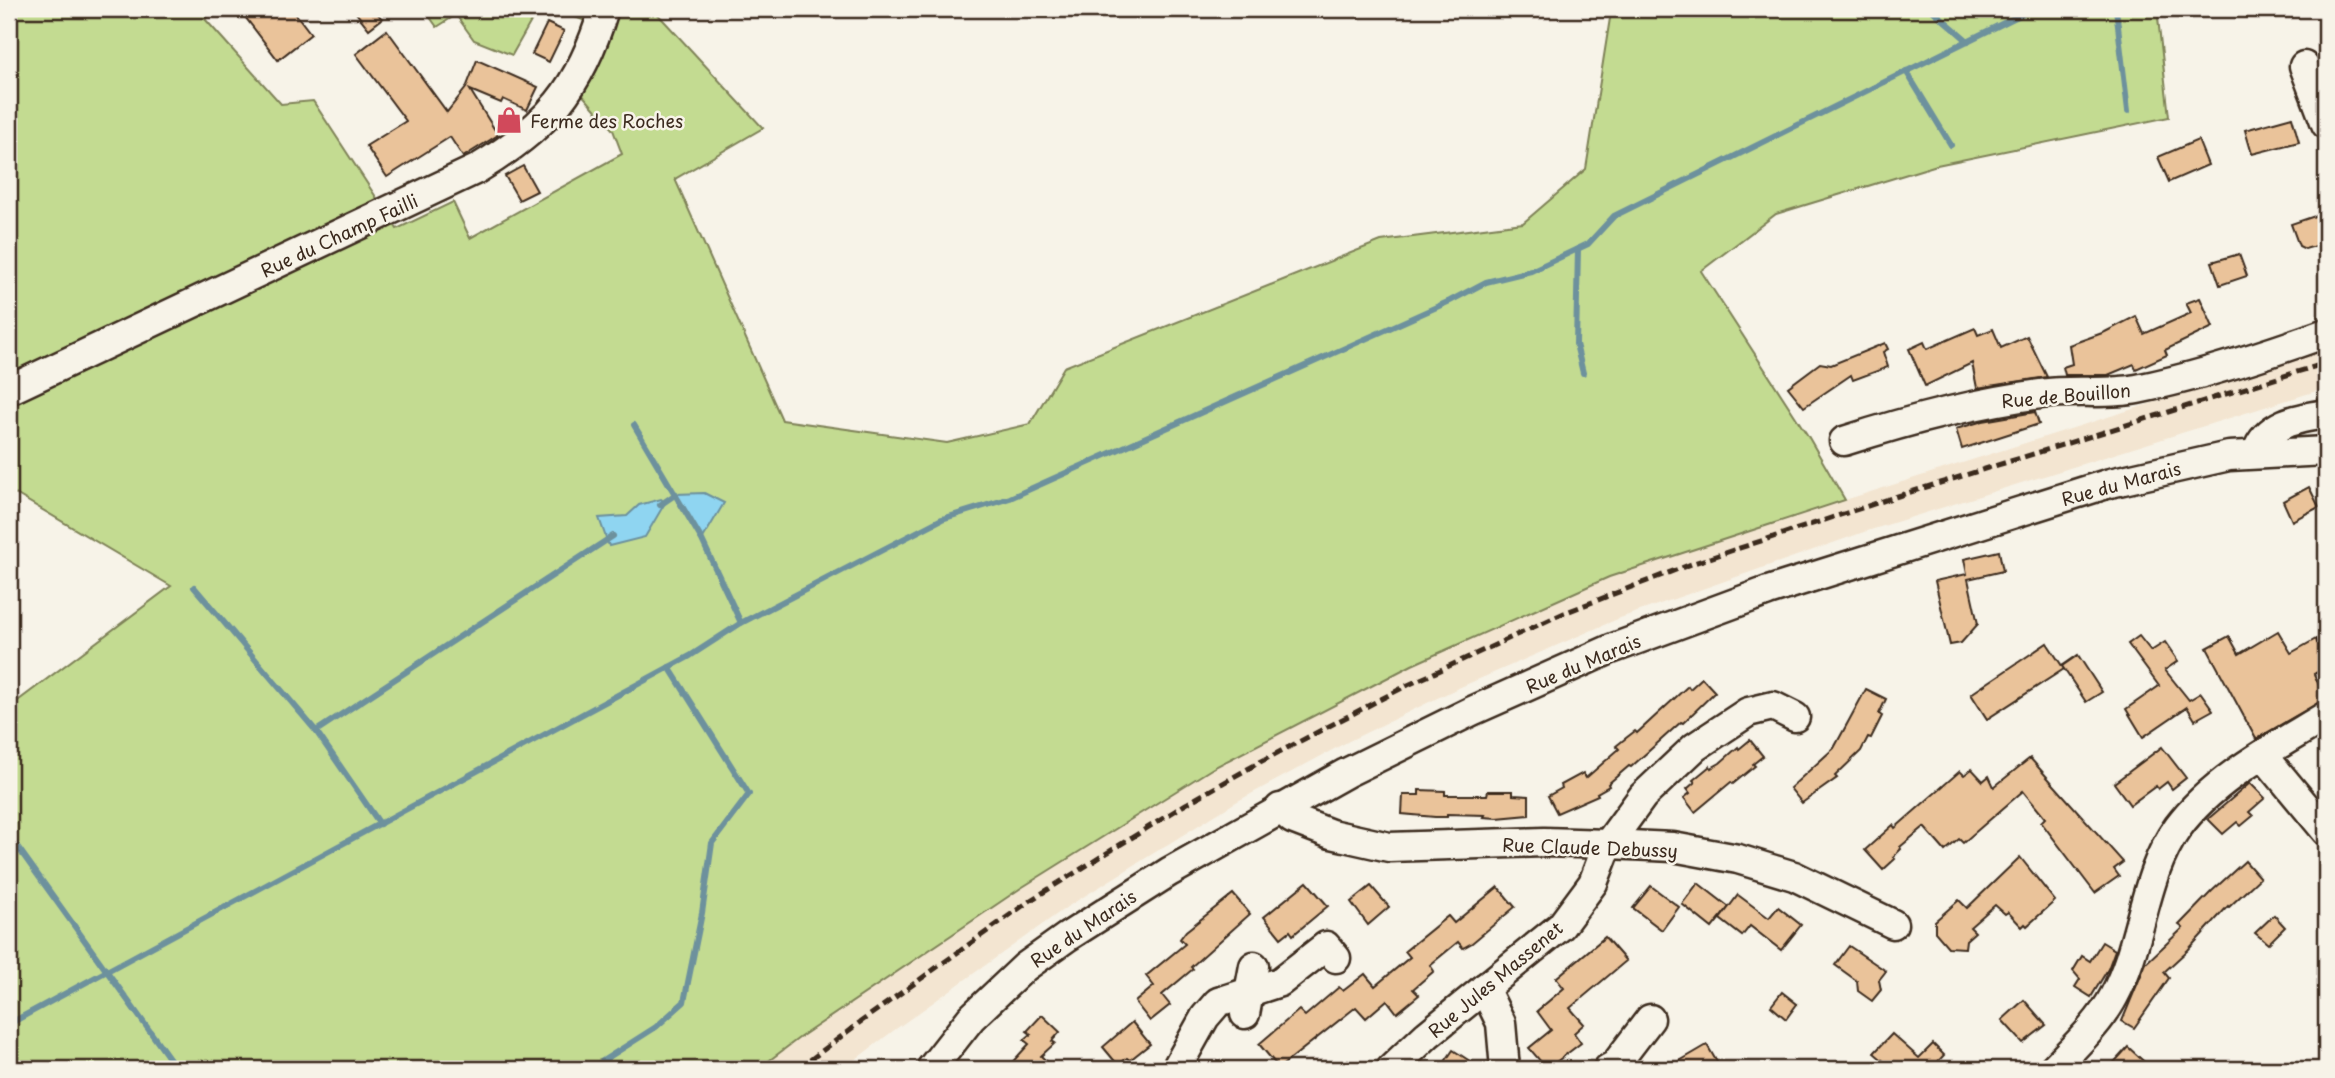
<svg xmlns="http://www.w3.org/2000/svg" width="2335" height="1078" viewBox="0 0 2335 1078" font-family="'Playpen Sans',sans-serif">
<style>
.built{fill:#f3e5d1}
.green{fill:#c3db91;stroke:#7f8258;stroke-width:2}
.water{fill:#8fd5f1;stroke:#6d919d;stroke-width:2}
.lines{fill:none;stroke-linecap:round;stroke-linejoin:round}
.stream{stroke:#6d919d;stroke-width:6}
.building{fill:#eac39a;stroke:#3b2a1e;stroke-width:2}
.minor-casing{stroke:#3b2a1e;stroke-width:33}
.minor{stroke:#f7f3e8;stroke-width:28}
.rail{stroke:#3b2a1e;stroke-width:5;stroke-dasharray:10 5;stroke-linecap:butt}
.labels{text-anchor:middle;dominant-baseline:central;stroke-width:5;stroke-linejoin:round;paint-order:stroke}
.poi-label{font-size:18px;fill:#3b2a1e;stroke:#f7f3e8;text-anchor:start}
.street-label{font-size:18px;fill:#3b2a1e;stroke:#f7f3e8}
</style>
<rect width="100%" height="100%" fill="#f7f3e8"/>
<filter id="ink" filterUnits="userSpaceOnUse"><feTurbulence type="fractalNoise" baseFrequency=".0143" numOctaves="2"/><feDisplacementMap in="SourceGraphic" scale="14" xChannelSelector="R" yChannelSelector="G"/><feConvolveMatrix kernelMatrix="1 2 1 2 8 2 1 2 1" color-interpolation-filters="sRGB"/></filter>
<g filter="url(#ink)">
<path class="built" d="M 2326,348 L 2326,388 L 1864,532 L 1620,618 L 1456,689 L 1349,741 L 1236,802 L 1067,907 L 893,1031 L 843,1069 L 758,1069 L 799,1038 L 1021,888 L 1213,768 L 1412,665 L 1609,577 L 1845,500 Z"/>
<g class="green">
<path d="M 9,9 L 217,9 L 205,19 L 281,104 L 313,101 L 397,229 L 453,202 L 470,238 L 622,154 L 613,130 L 580,92 L 612,31 L 554,9 L 653,9 L 763,128 L 675,179 L 782,420 L 947,443 L 1030,424 L 1064,367 L 1381,241 L 1523,223 L 1586,169 L 1611,12 L 1605,9 L 2157,9 L 2169,117 L 1937,165 L 1776,214 L 1701,271 L 1808,436 L 1845,500 L 1609,577 L 1412,665 L 1213,768 L 1021,888 L 799,1038 L 758,1069 L 9,1069 L 9,711 L 15,703 L 171,586 L 9,490 Z"/>
<path d="M 424,9 L 538,9 L 512,55 L 474,40 L 456,15 L 437,27 Z"/>
</g>
<g class="water">
<path d="M 704,493 L 724,503 L 702,540 L 676,494 Z"/>
<path d="M 661,499 L 665,503 L 645,537 L 609,546 L 599,518 L 627,516 L 639,505 Z"/>
</g>
<g class="lines">
<g class="stream">
<path d="M 1931,9 L 1968,41"/>
<path d="M 2116,9 L 2128,111"/>
<path d="M 1906,71 L 1951,145"/>
<path d="M 1578,249 L 1576,344 L 1583,373"/>
<path d="M 634,425 L 702,540 L 741,623"/>
<path d="M 660,505 L 676,494"/>
<path d="M 194,587 L 316,731 L 380,824"/>
<path d="M 316,731 L 613,536"/>
<path d="M 9,835 L 177,1069"/>
<path d="M 9,1024 L 690,656 L 741,623 L 942,519 L 1010,498 L 1450,301 L 1486,282 L 1531,271 L 1588,244 L 1614,216 L 2032,9"/>
<path d="M 590,1069 L 656,1027 L 684,1002 L 702,913 L 712,843 L 749,794 L 669,667"/>
</g>
</g>
<g class="building">
<path d="M 239,9 L 292,9 L 311,34 L 278,60 Z"/>
<path d="M 353,9 L 374,9 L 382,19 L 369,29 Z"/>
<path d="M 547,23 L 564,31 L 549,62 L 532,54 Z"/>
<path d="M 387,30 L 447,112 L 466,88 L 477,60 L 538,87 L 527,110 L 503,99 L 501,103 L 470,90 L 498,135 L 463,157 L 450,137 L 387,177 L 366,146 L 406,121 L 356,54 Z"/>
<path d="M 2292,117 L 2299,142 L 2252,154 L 2245,130 Z"/>
<path d="M 2198,140 L 2208,165 L 2169,182 L 2158,157 Z"/>
<path d="M 523,166 L 537,191 L 519,200 L 505,176 Z"/>
<path d="M 2318,215 L 2320,219 L 2326,217 L 2326,243 L 2305,249 L 2299,246 L 2291,224 Z"/>
<path d="M 2239,254 L 2247,276 L 2220,285 L 2212,262 Z"/>
<path d="M 2200,298 L 2213,327 L 2165,350 L 2167,355 L 2136,369 L 2134,364 L 2108,375 L 2065,375 L 2063,367 L 2072,364 L 2069,345 L 2105,332 L 2136,316 L 2144,334 L 2191,313 L 2186,303 Z"/>
<path d="M 1975,328 L 1978,335 L 1993,329 L 2001,348 L 2027,336 L 2047,377 L 1977,388 L 1972,363 L 1925,386 L 1909,349 L 1924,342 L 1927,349 Z"/>
<path d="M 1885,343 L 1888,349 L 1883,352 L 1888,367 L 1853,380 L 1851,375 L 1804,407 L 1788,387 L 1820,363 L 1831,365 Z"/>
<path d="M 2035,412 L 2039,424 L 1962,449 L 1956,429 L 1983,421 Z"/>
<path d="M 2309,487 L 2319,507 L 2292,521 L 2283,501 Z"/>
<path d="M 1999,551 L 2003,571 L 1968,579 L 1978,624 L 1961,643 L 1950,645 L 1935,581 L 1967,574 L 1964,559 Z"/>
<path d="M 2278,631 L 2291,653 L 2316,639 L 2317,643 L 2326,638 L 2326,667 L 2314,674 L 2325,699 L 2256,739 L 2207,648 L 2229,636 L 2239,654 Z"/>
<path d="M 2139,636 L 2151,651 L 2165,642 L 2178,661 L 2165,670 L 2189,700 L 2201,693 L 2213,710 L 2195,720 L 2187,707 L 2143,737 L 2126,709 L 2159,686 L 2128,644 Z"/>
<path d="M 2047,643 L 2064,669 L 1987,719 L 1971,694 Z"/>
<path d="M 2078,655 L 2102,692 L 2086,702 L 2062,666 Z"/>
<path d="M 1702,678 L 1715,692 L 1683,723 L 1681,722 L 1631,767 L 1629,766 L 1608,784 L 1609,786 L 1597,793 L 1598,795 L 1557,813 L 1548,796 L 1562,788 L 1561,785 L 1583,773 L 1586,778 L 1619,749 L 1616,746 L 1626,738 L 1635,731 L 1637,733 L 1688,686 L 1690,689 Z"/>
<path d="M 1866,689 L 1886,699 L 1879,714 L 1882,716 L 1871,738 L 1868,737 L 1861,751 L 1835,776 L 1837,778 L 1802,803 L 1790,788 L 1834,748 Z"/>
<path d="M 1750,740 L 1763,756 L 1753,764 L 1755,766 L 1733,784 L 1731,782 L 1695,812 L 1684,798 L 1690,793 L 1687,789 L 1695,782 L 1693,780 L 1710,766 L 1711,768 L 1720,763 L 1738,747 L 1739,749 Z"/>
<path d="M 2162,747 L 2186,778 L 2172,789 L 2167,782 L 2158,789 L 2156,786 L 2130,805 L 2114,783 Z"/>
<path d="M 2030,758 L 2123,862 L 2114,869 L 2119,876 L 2095,893 L 2041,822 L 2045,818 L 2023,791 L 1963,843 L 1959,839 L 1945,851 L 1924,827 L 1900,847 L 1901,849 L 1893,857 L 1895,859 L 1883,870 L 1865,850 L 1893,825 L 1895,828 L 1960,771 L 1964,775 L 1972,769 L 1983,781 L 1989,776 L 1994,787 Z"/>
<path d="M 2250,783 L 2265,798 L 2249,812 L 2253,816 L 2241,826 L 2237,822 L 2223,834 L 2208,819 Z"/>
<path d="M 1419,790 L 1445,791 L 1445,795 L 1487,795 L 1488,791 L 1513,791 L 1513,795 L 1529,796 L 1529,815 L 1497,818 L 1484,817 L 1485,815 L 1447,814 L 1447,817 L 1435,817 L 1402,814 L 1403,795 L 1419,795 Z"/>
<path d="M 2020,857 L 2055,901 L 2027,926 L 2025,924 L 2022,927 L 2008,912 L 2005,914 L 1995,905 L 1970,927 L 1975,932 L 1966,940 L 1965,948 L 1948,947 L 1935,932 L 1935,921 L 1959,900 L 1967,908 Z"/>
<path d="M 2245,861 L 2260,878 L 2229,907 L 2228,906 L 2188,950 L 2164,972 L 2169,978 L 2134,1028 L 2122,1021 L 2146,963 L 2183,928 L 2179,925 L 2212,891 Z"/>
<path d="M 1307,882 L 1328,906 L 1293,935 L 1290,931 L 1281,938 L 1264,917 Z"/>
<path d="M 1698,883 L 1729,907 L 1712,928 L 1682,904 Z"/>
<path d="M 1371,886 L 1389,907 L 1368,925 L 1351,902 Z"/>
<path d="M 1651,886 L 1679,907 L 1662,930 L 1633,908 Z"/>
<path d="M 1498,887 L 1515,907 L 1472,943 L 1463,948 L 1458,942 L 1430,965 L 1434,971 L 1413,989 L 1419,995 L 1397,1013 L 1387,1000 L 1366,1018 L 1356,1007 L 1279,1068 L 1259,1044 L 1299,1010 L 1305,1016 L 1339,987 L 1343,991 L 1365,974 L 1375,986 L 1410,957 L 1405,951 L 1448,916 L 1454,923 Z"/>
<path d="M 1233,894 L 1250,914 L 1191,967 L 1193,969 L 1162,995 L 1170,1005 L 1150,1021 L 1135,1002 L 1154,986 L 1146,976 L 1185,944 L 1180,939 L 1186,931 Z"/>
<path d="M 1738,895 L 1769,918 L 1778,907 L 1801,925 L 1781,950 L 1750,926 L 1742,936 L 1720,919 Z"/>
<path d="M 2274,915 L 2285,927 L 2268,944 L 2255,933 Z"/>
<path d="M 1605,937 L 1626,961 L 1570,1008 L 1584,1024 L 1574,1033 L 1581,1043 L 1547,1069 L 1529,1048 L 1551,1030 L 1537,1011 L 1564,988 L 1556,978 Z"/>
<path d="M 2102,942 L 2115,950 L 2108,969 L 2091,997 L 2075,987 L 2080,979 L 2073,971 L 2082,956 L 2090,961 Z"/>
<path d="M 1849,946 L 1886,971 L 1879,980 L 1881,990 L 1872,1001 L 1858,991 L 1857,981 L 1835,965 Z"/>
<path d="M 1782,992 L 1797,1004 L 1786,1019 L 1771,1006 Z"/>
<path d="M 2024,1000 L 2046,1025 L 2023,1043 L 2002,1020 Z"/>
<path d="M 1042,1015 L 1060,1032 L 1052,1041 L 1055,1043 L 1041,1056 L 1055,1069 L 1006,1069 L 1029,1044 L 1024,1040 L 1031,1034 L 1027,1031 Z"/>
<path d="M 1132,1022 L 1150,1044 L 1130,1060 L 1127,1058 L 1118,1065 L 1103,1047 Z"/>
<path d="M 1892,1034 L 1919,1058 L 1933,1044 L 1944,1055 L 1931,1069 L 1893,1069 L 1874,1053 Z"/>
<path d="M 1707,1045 L 1721,1069 L 1666,1069 Z"/>
<path d="M 2128,1047 L 2152,1069 L 2108,1069 Z"/>
<path d="M 1453,1050 L 1482,1069 L 1440,1069 Z"/>
</g>
<g class="lines">
<defs>
<g id="minor">
<path d="M 2304,66 L 2326,124"/>
<path d="M 9,390 L 477,169 C 548,126 580,89 604,9"/>
<path d="M 1844,441 C 1909,420 1974,403 2041,394 C 2073,389 2106,395 2137,389 C 2201,376 2265,355 2326,333"/>
<path d="M 2256,454 C 2266,423 2298,418 2326,414"/>
<path d="M 2263,755 L 2326,831"/>
<path d="M 1280,808 L 1292,819 L 1331,834 L 1389,847 L 1544,842 L 1608,844 L 1673,847 L 1738,859 L 1794,876 L 1893,924"/>
<path d="M 1484,988 L 1501,1023 L 1505,1069"/>
<path d="M 1245,1014 L 1254,966"/>
<path d="M 931,1069 L 971,1018 L 1025,967 L 1067,937 L 1169,872 L 1346,773 L 1472,711 L 1611,649 L 1768,591 L 2110,483 L 2229,456 L 2326,451"/>
<path d="M 1176,1069 L 1205,1017 L 1218,1002 L 1280,982 L 1326,946 L 1336,958"/>
<path d="M 1391,1069 L 1427,1035 L 1561,926 L 1593,883 L 1608,844 L 1643,796 L 1695,747 L 1748,712 L 1773,706 L 1795,717"/>
<path d="M 1608,1069 L 1615,1065 L 1650,1019"/>
<path d="M 2053,1069 C 2074,1047 2100,1023 2114,996 C 2143,942 2142,877 2178,827 C 2213,779 2277,746 2326,716"/>
</g>
</defs>
<use href="#minor" class="minor-casing"/>
<use href="#minor" class="minor"/>
<path class="rail" d="M 798,1069 L 859,1023 L 1031,900 L 1186,804 L 1260,762 L 1408,685 L 1564,613 L 1694,563 L 1898,496 L 2326,363"/>
</g>
</g>
<defs>
<symbol id="shop-bare" viewBox="-9 -9 18 18"><path d="M-5-2.5h2.3a2.7 3.5 0 0 1 5.4 0H5L5.5 6h-11ZM-1.5-2.5h3a1.5 2.3 0 0 0-3 0Z" fill="#d1495b" stroke="#f7f3e8" stroke-width="2.5" paint-order="stroke"/></symbol>
</defs>
<g fill-rule="evenodd">
<use href="#shop-bare" x="490" y="101" width="38" height="38"/>
</g>
<g class="labels">
<g class="poi-label">
<text x="530" y="120">Ferme des Roches</text>
</g>
<g class="street-label">
<text transform="translate(339 235) rotate(-25)">Rue du Champ Failli</text>
<text transform="translate(2066 395) rotate(-5)">Rue de Bouillon</text>
<text transform="translate(2121 483) rotate(-15)">Rue du Marais</text>
<text transform="translate(1583 663) rotate(-23)">Rue du Marais</text>
<text transform="translate(1590 847) rotate(2)">Rue Claude Debussy</text>
<text transform="translate(1083 928) rotate(-34)">Rue du Marais</text>
<text transform="translate(1495 979) rotate(-40)">Rue Jules Massenet</text>
</g>
</g>
<rect width="2335" height="1078" fill="none" stroke="#f7f3e8" stroke-width="35"/>
<rect x="18" y="18" width="2300" height="1043" fill="none" stroke="#3b2a1e" stroke-width="2.5" filter="url(#ink)"/>
</svg>
